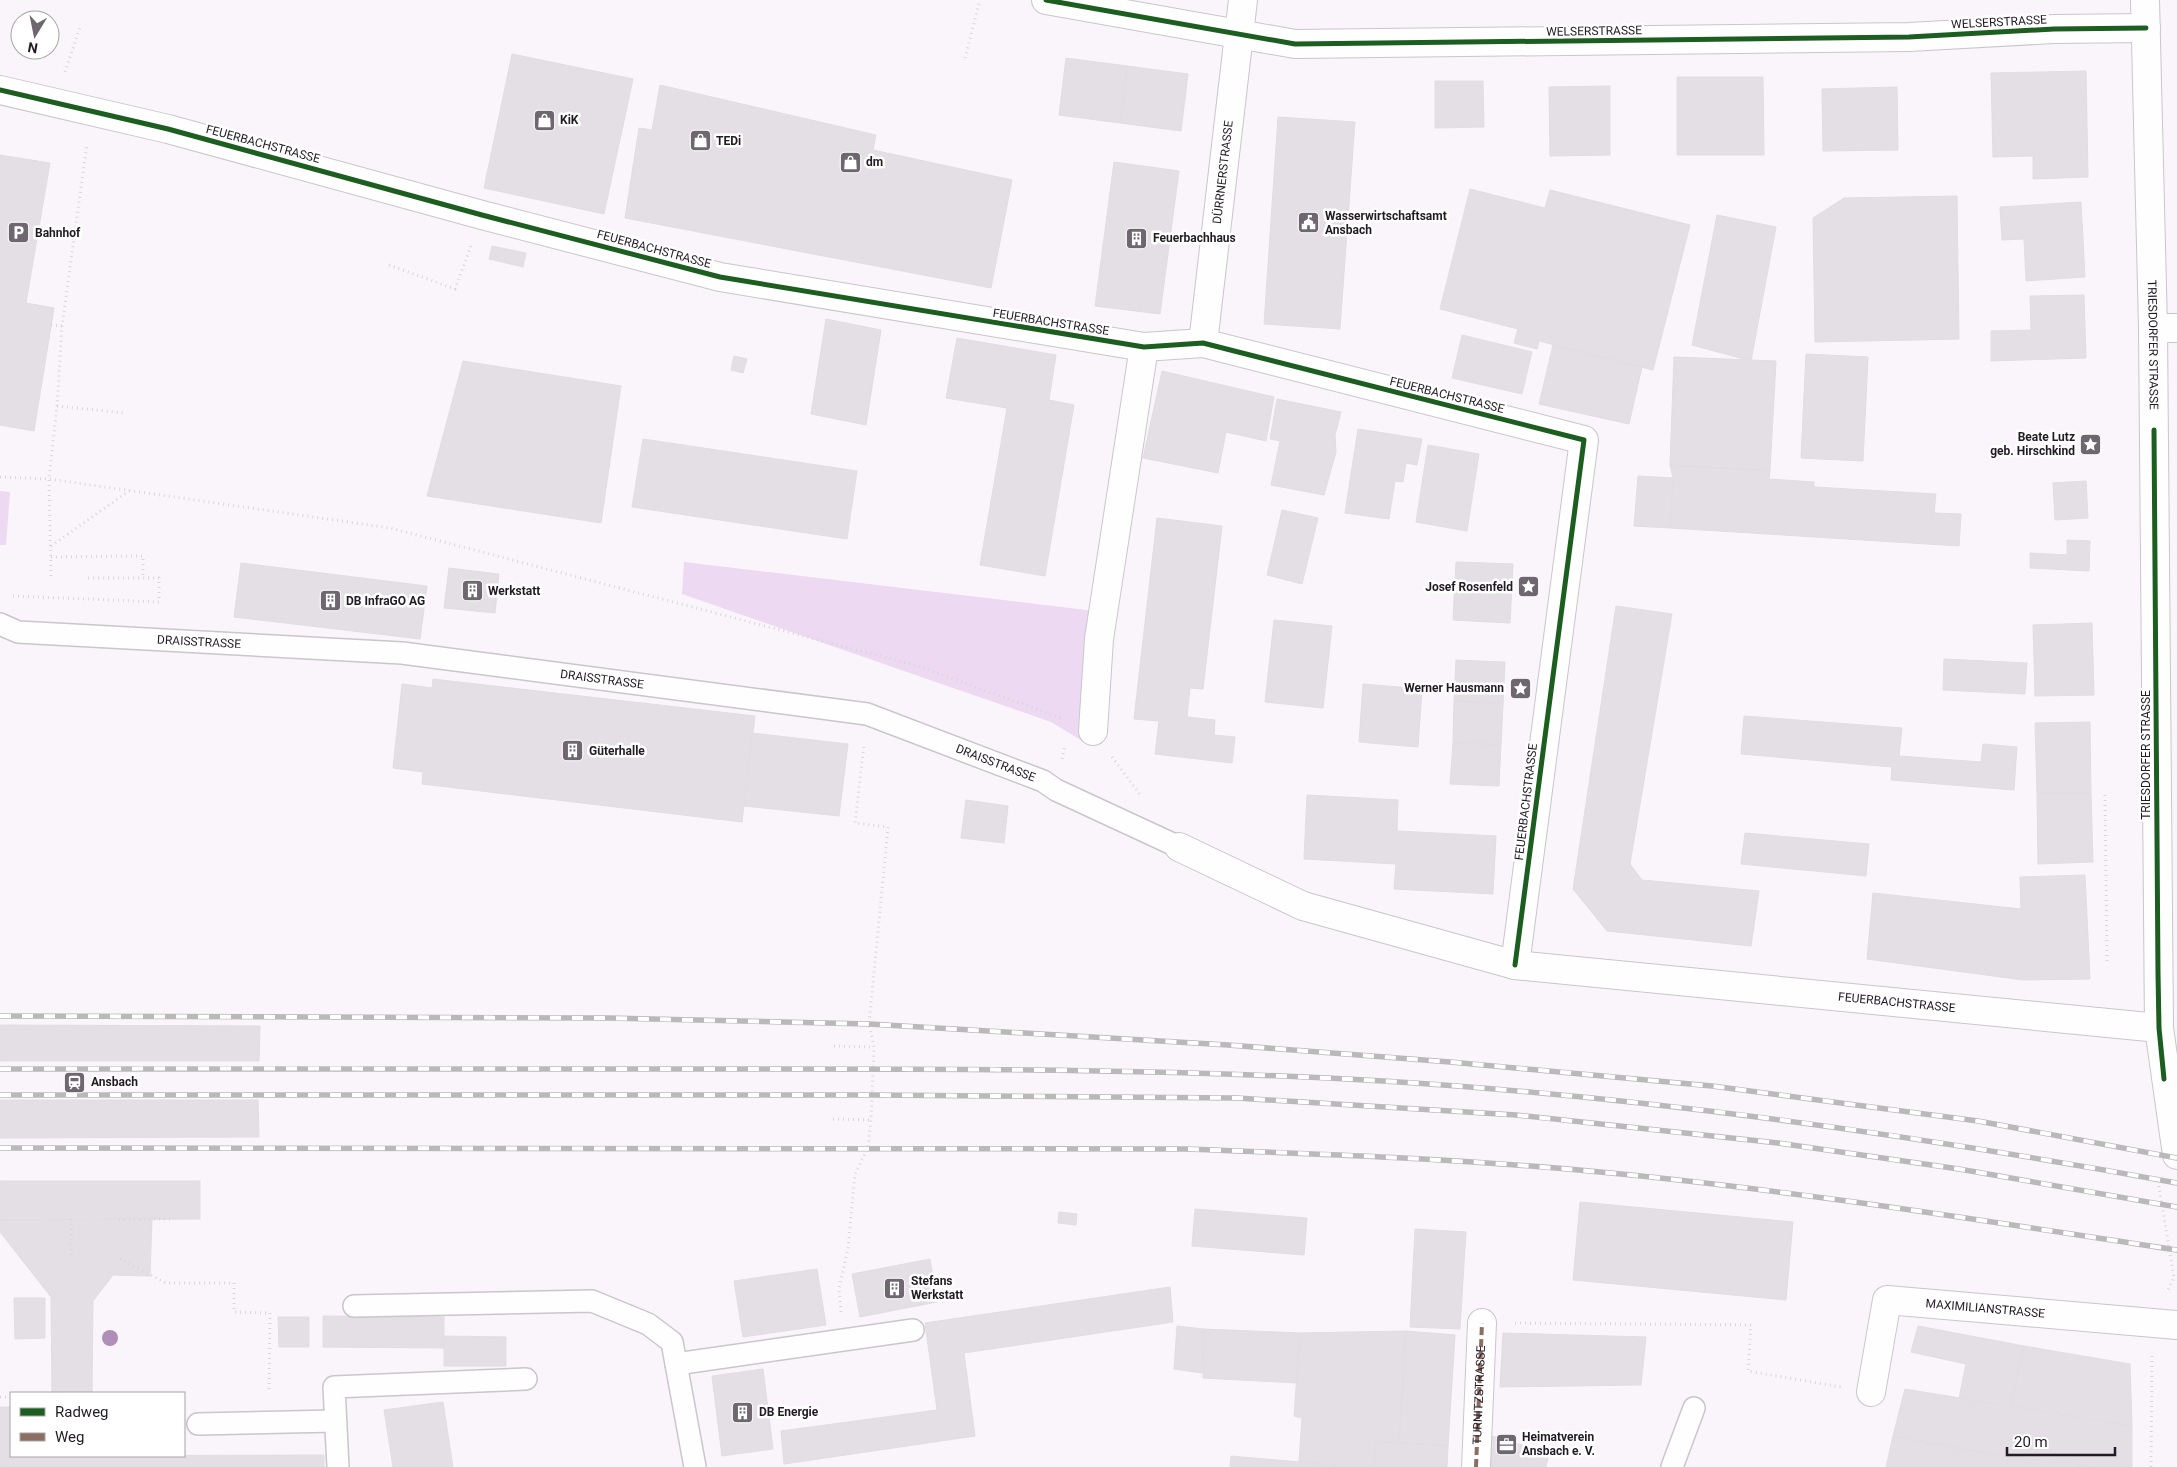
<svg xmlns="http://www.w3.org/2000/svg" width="2177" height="1467" viewBox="0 0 2177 1467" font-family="Roboto,sans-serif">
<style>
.green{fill:#edd9f1}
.building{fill:#e4dee5;stroke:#e2dce3}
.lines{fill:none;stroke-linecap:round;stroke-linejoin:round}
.lane-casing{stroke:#cbc5cc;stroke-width:24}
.street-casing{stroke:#cbc5cc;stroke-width:30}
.secondary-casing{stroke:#cbc5cc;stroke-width:30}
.path{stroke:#d8d6d8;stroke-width:3;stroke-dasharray:1 4;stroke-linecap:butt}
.lane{stroke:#fefefe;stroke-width:21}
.street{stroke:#fefefe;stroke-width:28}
.secondary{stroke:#fefefe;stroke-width:28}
.rail-casing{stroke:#bab9ba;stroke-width:5.5}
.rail{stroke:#fff;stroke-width:4;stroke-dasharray:11;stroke-linecap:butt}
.quiet{stroke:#8d6e63;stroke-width:4;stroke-dasharray:8 4;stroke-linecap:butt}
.cycleway-casing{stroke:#fff;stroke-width:8}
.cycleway{stroke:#1b5e20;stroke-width:5}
.tree{fill:#af8eb7}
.labels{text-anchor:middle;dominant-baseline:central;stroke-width:5;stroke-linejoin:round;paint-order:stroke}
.street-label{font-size:12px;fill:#221a24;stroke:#fff}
.poi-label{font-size:12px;font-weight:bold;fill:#221a24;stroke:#fff;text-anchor:start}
</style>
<rect width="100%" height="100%" fill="#faf5fa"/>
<g class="green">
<path d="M 0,491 L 10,492 L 6,545 L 0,545 Z"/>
<path d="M 684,562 L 1103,612 L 1084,742 L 1051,722 L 682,594 Z"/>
</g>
<g class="building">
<path d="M 512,54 L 633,79 L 604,214 L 484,188 Z"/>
<path d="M 1066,58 L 1127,66 L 1120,123 L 1059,115 Z"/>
<path d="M 1127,66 L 1188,74 L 1181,131 L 1120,123 Z"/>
<path d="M 2086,71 L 2088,177 L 2033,179 L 2033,156 L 1993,157 L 1991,73 Z"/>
<path d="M 1677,77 L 1763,77 L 1764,155 L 1677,155 Z"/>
<path d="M 1435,81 L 1483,81 L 1484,127 L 1435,128 Z"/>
<path d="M 660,85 L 876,135 L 873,150 L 1012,180 L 991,288 L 625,218 L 639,128 L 652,130 Z"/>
<path d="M 1610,86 L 1610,155 L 1550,156 L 1549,87 Z"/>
<path d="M 1897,87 L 1898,150 L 1823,151 L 1822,89 Z"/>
<path d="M 1278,117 L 1355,122 L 1340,329 L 1264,324 Z"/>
<path d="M 0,155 L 50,163 L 26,303 L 54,308 L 34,431 L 0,425 Z"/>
<path d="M 1114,162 L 1179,171 L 1160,314 L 1095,306 Z"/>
<path d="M 1470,189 L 1545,208 L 1550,190 L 1690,225 L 1653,370 L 1539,341 L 1537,349 L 1514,343 L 1518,329 L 1440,309 Z"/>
<path d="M 1957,196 L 1959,339 L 1815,342 L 1813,218 L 1844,198 Z"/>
<path d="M 2081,202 L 2085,277 L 2026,281 L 2024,239 L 2002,240 L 2000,207 Z"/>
<path d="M 1717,215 L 1776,227 L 1751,361 L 1692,345 Z"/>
<path d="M 492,246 L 526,253 L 523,267 L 489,259 Z"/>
<path d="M 2084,295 L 2086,358 L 1991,361 L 1991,331 L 2031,330 L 2030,296 Z"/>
<path d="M 826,319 L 881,330 L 866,425 L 811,414 Z"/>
<path d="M 1462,335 L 1532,352 L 1522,394 L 1452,378 Z"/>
<path d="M 957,338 L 1056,355 L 1049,400 L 1074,405 L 1045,576 L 980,565 L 1007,408 L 946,398 Z"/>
<path d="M 1553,345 L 1642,367 L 1629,424 L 1539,404 Z"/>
<path d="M 1806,354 L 1868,357 L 1863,461 L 1801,458 Z"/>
<path d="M 734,356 L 747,359 L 743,373 L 731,370 Z"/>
<path d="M 1674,357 L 1776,361 L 1770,471 L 1670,465 Z"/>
<path d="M 463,361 L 621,386 L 601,523 L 427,496 Z"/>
<path d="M 1162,371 L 1274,397 L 1266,441 L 1226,432 L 1218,473 L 1143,458 Z"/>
<path d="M 1277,399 L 1341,412 L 1335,435 L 1336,452 L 1324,495 L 1271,485 L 1280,441 L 1270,439 Z"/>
<path d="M 1358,429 L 1422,439 L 1417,465 L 1406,463 L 1403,482 L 1395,481 L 1389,519 L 1345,513 Z"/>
<path d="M 643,439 L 857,471 L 847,539 L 632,507 Z"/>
<path d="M 1428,445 L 1479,454 L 1467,531 L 1416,522 Z"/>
<path d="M 1670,465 L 1770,471 L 1769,479 L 1814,482 L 1814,487 L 1936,494 L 1934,513 L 1961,514 L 1959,546 L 1670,528 L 1673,478 Z"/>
<path d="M 1638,476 L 1673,478 L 1670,528 L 1634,526 Z"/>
<path d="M 2086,481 L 2088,518 L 2055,520 L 2053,483 Z"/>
<path d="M 1282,510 L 1318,518 L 1302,584 L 1267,575 Z"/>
<path d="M 1157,518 L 1222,526 L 1203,689 L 1190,688 L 1187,717 L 1215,720 L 1214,735 L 1235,737 L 1232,763 L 1155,754 L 1159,721 L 1134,719 Z"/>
<path d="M 2067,540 L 2090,541 L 2089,571 L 2030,568 L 2030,553 L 2067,555 Z"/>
<path d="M 1456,562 L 1513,564 L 1510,623 L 1453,620 Z"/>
<path d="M 241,563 L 427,586 L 420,639 L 234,617 Z"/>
<path d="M 449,568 L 499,574 L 495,613 L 444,608 Z"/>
<path d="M 1616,606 L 1672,614 L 1630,864 L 1642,880 L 1759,891 L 1751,946 L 1607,931 L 1573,889 Z"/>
<path d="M 1274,620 L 1332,626 L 1323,708 L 1265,702 Z"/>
<path d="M 2092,623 L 2094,695 L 2035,696 L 2033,625 Z"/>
<path d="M 1944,659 L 2027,663 L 2025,694 L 1943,690 Z"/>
<path d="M 1456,660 L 1505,662 L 1503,704 L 1454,701 Z"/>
<path d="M 433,679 L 755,716 L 742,822 L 422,784 L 423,772 L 393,768 L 402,684 L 432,688 Z"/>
<path d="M 1363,684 L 1422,689 L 1418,747 L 1359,742 Z"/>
<path d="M 1454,701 L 1503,704 L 1501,745 L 1453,743 Z"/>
<path d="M 1744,716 L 1902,728 L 1899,756 L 1981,762 L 1983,744 L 2017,747 L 2014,790 L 1891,780 L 1892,767 L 1741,754 Z"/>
<path d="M 2090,722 L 2091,793 L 2037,793 L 2035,723 Z"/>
<path d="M 752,733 L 848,744 L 839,816 L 744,806 Z"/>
<path d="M 1453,743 L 1501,745 L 1499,786 L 1450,784 Z"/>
<path d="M 2037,793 L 2091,793 L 2093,862 L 2038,864 Z"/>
<path d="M 1307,795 L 1398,800 L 1397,831 L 1496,836 L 1493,894 L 1394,889 L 1396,864 L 1304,859 Z"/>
<path d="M 966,800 L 1008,806 L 1004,843 L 961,838 Z"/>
<path d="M 1745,833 L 1869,844 L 1866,876 L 1741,864 Z"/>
<path d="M 2085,875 L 2090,979 L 2023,980 L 1867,959 L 1873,893 L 2021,909 L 2020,877 Z"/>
<path d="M 0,1025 L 260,1026 L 259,1061 L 0,1061 Z"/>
<path d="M 0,1100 L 258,1100 L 259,1137 L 0,1138 Z"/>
<path d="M 0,1181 L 200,1181 L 200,1219 L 0,1220 Z"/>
<path d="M 1580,1202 L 1793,1222 L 1786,1300 L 1573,1280 Z"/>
<path d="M 1195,1209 L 1307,1218 L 1304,1255 L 1192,1246 Z"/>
<path d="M 1059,1212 L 1077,1214 L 1076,1225 L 1058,1223 Z"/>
<path d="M 152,1219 L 150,1276 L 113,1275 L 93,1301 L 92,1393 L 52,1393 L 51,1297 L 0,1232 L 0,1220 Z"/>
<path d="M 1415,1229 L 1466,1232 L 1460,1329 L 1410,1327 Z"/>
<path d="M 930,1259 L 937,1302 L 860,1317 L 852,1274 Z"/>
<path d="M 817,1269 L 826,1325 L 743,1337 L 734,1281 Z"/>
<path d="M 1170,1287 L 1173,1322 L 964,1353 L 975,1436 L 784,1464 L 781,1431 L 937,1410 L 925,1323 Z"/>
<path d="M 14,1298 L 45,1298 L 45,1338 L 15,1339 Z"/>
<path d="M 323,1316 L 444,1317 L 444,1348 L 323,1347 Z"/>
<path d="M 278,1317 L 309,1317 L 309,1347 L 279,1347 Z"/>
<path d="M 1177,1326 L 1204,1329 L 1202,1373 L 1174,1369 Z"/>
<path d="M 1918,1326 L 2024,1346 L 2011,1407 L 1959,1398 L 1966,1364 L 1911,1352 Z"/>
<path d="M 1204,1329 L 1300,1333 L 1297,1383 L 1203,1378 Z"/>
<path d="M 1406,1331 L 1455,1335 L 1448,1446 L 1399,1443 Z"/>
<path d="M 1406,1331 L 1399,1443 L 1376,1441 L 1374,1467 L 1334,1467 L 1334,1465 L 1299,1462 L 1302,1418 L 1294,1416 L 1300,1333 Z"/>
<path d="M 1503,1333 L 1646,1337 L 1641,1385 L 1500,1387 Z"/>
<path d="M 444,1336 L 506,1337 L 506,1366 L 444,1366 Z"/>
<path d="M 2024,1346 L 2130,1364 L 2132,1426 L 2011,1407 Z"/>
<path d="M 763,1369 L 773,1449 L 722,1456 L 712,1376 Z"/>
<path d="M 1905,1389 L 2132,1426 L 2132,1467 L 2100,1467 L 1988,1454 L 1893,1436 Z"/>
<path d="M 443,1402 L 453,1467 L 393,1467 L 384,1410 Z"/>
<path d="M 0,1407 L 11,1407 L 11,1456 L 324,1455 L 324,1467 L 0,1467 Z"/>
<path d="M 1492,1436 L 1549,1453 L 1546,1467 L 1490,1467 Z"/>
<path d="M 1893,1436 L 1988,1454 L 2100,1467 L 1886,1467 Z"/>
<path d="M 1376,1441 L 1448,1446 L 1447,1467 L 1374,1467 Z"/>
<path d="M 1231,1456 L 1334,1465 L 1334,1467 L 1230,1467 Z"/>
</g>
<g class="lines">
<defs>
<g id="lane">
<path id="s1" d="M 0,624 L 18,632 L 402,653 L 867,714 L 1043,781 L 1056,790 L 1179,847"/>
<path d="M 354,1306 L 592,1301 L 648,1324 L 672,1342 L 695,1467"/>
<path d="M 676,1364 L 913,1330"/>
<path d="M 198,1424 L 335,1421"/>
<path d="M 338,1467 L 334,1387 L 526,1379"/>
<path d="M 1672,1467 L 1694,1408"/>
</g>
<g id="street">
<path d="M 1046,0 L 1295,44 L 1909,37 L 2054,29 L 2146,28"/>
<path d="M 0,90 L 168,129 L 482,215 L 720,277 L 1144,347 L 1203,343 L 1584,440 L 1515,965"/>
<path d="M 2153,328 L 2177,328"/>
<path id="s2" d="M 1203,343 L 1243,0"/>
<path d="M 1093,731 L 1099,639 L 1144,347"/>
<path id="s3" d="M 1179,847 L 1303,906 L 1515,965 L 2159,1028"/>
<path id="s4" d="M 1871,1392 L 1887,1300 L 2177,1325"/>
<path d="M 1476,1467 L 1482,1323"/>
</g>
<g id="secondary">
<path id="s5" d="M 2145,0 L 2153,328 L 2159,1028 L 2177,1155"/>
</g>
</defs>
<use href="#lane" class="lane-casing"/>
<use href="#street" class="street-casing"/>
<use href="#secondary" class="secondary-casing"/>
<g class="path">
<path d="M 965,58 L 980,0"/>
<path d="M 65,72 L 80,27"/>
<path d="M 389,265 L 455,289 L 471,246"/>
<path d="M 51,325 L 62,326"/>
<path d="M 57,406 L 125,413"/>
<path d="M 0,477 L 49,479 L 390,528 L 918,666 L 1061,718"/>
<path d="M 51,546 L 129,491"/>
<path d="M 51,557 L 143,556 L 143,578"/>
<path d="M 51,576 L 49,479 L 57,406 L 62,326 L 87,144"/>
<path d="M 13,596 L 159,602 L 159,578 L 88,578"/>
<path d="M 1112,757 L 1141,796"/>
<path d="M 1062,759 L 1065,746"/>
<path d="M 2105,795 L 2107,961"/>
<path d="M 834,1046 L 874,1047"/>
<path d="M 833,1119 L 871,1120"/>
<path d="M 2158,1181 L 2174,1278 L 2167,1292"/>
<path d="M 71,1219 L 71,1256"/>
<path d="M 119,1219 L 174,1219"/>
<path d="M 120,1259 L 166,1283 L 234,1283 L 234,1312 L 270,1313 L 269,1393"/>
<path d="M 841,1312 L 839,1289 L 848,1248 L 855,1174 L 868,1148 L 871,1120 L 874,1047 L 869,1024 L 888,827 L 855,823 L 864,744"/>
<path d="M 1515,1323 L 1751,1325 L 1748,1371 L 1841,1387"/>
<path d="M 0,1397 L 11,1397"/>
<path d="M 2151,1467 L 2152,1355"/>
</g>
<use href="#lane" class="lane"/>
<use href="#street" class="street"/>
<use href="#secondary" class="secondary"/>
<defs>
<g id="rail">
<path d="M 0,1016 L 609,1018 L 869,1024 L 1228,1045 L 1450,1062 L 1712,1086 L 1978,1121 L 2177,1158"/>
<path d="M 0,1069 C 238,1068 476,1069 713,1069 C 936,1069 1161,1068 1383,1081 C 1649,1097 1914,1135 2177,1183"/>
<path d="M 0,1095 L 871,1095 L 1237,1098 L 1516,1115 L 1778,1143 L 1959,1169 L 2177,1207"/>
<path d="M 0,1148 L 1185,1149 C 1324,1154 1462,1159 1600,1172 C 1793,1190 1985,1221 2177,1250"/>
</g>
</defs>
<use href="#rail" class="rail-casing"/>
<use href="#rail" class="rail"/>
<path class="quiet" id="s6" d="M 1476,1467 L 1482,1323"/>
<defs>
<g id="cycleway">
<path d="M 1046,0 L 1295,44 L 1909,37 L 2054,29 L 2146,28"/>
<path d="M 0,90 L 168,129 L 482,215 L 720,277 L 1144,347 L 1203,343 L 1584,440 L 1515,965"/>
<path d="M 2154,430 L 2158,973 L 2159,1028 L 2164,1079"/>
</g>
</defs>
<use href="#cycleway" class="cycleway-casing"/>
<use href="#cycleway" class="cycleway"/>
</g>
<circle class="tree" cx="110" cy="1338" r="8"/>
<defs>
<symbol id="shop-square" viewBox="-11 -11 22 22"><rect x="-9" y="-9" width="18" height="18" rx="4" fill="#6e676f" stroke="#fff"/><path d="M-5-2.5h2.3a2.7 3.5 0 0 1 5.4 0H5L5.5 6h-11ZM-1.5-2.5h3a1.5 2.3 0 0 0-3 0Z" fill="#fff"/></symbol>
<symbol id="civic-square" viewBox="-11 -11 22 22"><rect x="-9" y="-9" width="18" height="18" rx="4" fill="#6e676f" stroke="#fff"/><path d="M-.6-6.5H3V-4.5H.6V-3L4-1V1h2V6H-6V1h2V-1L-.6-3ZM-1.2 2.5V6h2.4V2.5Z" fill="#fff"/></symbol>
<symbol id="parking-square" viewBox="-11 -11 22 22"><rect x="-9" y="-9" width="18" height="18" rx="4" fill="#6e676f" stroke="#fff"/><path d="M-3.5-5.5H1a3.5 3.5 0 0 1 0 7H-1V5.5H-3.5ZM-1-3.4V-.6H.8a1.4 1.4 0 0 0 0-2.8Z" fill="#fff"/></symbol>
<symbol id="building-square" viewBox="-11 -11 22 22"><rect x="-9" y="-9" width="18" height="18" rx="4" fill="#6e676f" stroke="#fff"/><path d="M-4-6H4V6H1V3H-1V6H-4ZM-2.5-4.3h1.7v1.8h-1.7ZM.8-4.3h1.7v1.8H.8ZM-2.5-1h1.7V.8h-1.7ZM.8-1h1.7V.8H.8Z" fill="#fff"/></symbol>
<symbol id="sight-square" viewBox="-11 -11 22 22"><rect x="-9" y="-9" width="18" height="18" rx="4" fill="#6e676f" stroke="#fff"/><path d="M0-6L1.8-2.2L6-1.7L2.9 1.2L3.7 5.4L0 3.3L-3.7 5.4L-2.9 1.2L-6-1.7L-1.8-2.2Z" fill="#fff"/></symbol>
<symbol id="station-square" viewBox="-11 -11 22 22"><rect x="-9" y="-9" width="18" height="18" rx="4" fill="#6e676f" stroke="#fff"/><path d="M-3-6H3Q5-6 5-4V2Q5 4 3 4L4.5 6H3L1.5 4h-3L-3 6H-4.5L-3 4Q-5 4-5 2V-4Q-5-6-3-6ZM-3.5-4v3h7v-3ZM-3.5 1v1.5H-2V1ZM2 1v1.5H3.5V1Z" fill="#fff"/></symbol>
<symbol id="office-square" viewBox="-11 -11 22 22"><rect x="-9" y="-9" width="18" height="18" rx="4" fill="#6e676f" stroke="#fff"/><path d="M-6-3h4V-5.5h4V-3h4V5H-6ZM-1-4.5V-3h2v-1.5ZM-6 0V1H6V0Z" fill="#fff"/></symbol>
</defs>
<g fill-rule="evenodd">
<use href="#shop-square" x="532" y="108" width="25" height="25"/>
<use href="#shop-square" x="688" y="128" width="25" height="25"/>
<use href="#shop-square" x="838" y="150" width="25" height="25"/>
<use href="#civic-square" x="1296" y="210" width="25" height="25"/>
<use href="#parking-square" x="6" y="220" width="25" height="25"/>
<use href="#building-square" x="1124" y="226" width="25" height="25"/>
<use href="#sight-square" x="2078" y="432" width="25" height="25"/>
<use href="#sight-square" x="1516" y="574" width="25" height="25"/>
<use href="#building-square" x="460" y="578" width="25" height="25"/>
<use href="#building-square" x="318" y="588" width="25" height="25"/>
<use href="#sight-square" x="1508" y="676" width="25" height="25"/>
<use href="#building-square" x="560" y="738" width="25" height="25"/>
<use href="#station-square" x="62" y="1070" width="25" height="25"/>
<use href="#building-square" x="882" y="1276" width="25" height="25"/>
<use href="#building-square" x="730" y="1400" width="25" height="25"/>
<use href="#office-square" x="1494" y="1432" width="25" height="25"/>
</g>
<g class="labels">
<g class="street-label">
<text transform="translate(1999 22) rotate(-3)">WELSERSTRASSE</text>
<text transform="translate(1594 31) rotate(-1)">WELSERSTRASSE</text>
<text transform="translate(263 144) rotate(15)">FEUERBACHSTRASSE</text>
<text stroke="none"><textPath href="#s2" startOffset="172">DÜRRNERSTRASSE</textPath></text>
<text transform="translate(654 249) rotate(15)">FEUERBACHSTRASSE</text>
<text transform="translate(1051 322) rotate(9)">FEUERBACHSTRASSE</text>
<text stroke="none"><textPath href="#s5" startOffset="345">TRIESDORFER STRASSE</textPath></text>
<text transform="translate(1447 395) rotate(14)">FEUERBACHSTRASSE</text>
<text stroke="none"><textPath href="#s1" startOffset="201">DRAISSTRASSE</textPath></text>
<text stroke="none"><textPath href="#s1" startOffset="606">DRAISSTRASSE</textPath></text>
<text transform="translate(2146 755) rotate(-90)">TRIESDORFER STRASSE</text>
<text stroke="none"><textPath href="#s1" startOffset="1011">DRAISSTRASSE</textPath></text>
<text transform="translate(1526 802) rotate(-83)">FEUERBACHSTRASSE</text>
<text stroke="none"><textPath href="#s3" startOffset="741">FEUERBACHSTRASSE</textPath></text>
<text stroke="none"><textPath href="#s4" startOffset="192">MAXIMILIANSTRASSE</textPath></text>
<text stroke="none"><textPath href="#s6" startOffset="72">TURNITZSTRASSE</textPath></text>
</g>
<g class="poi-label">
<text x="560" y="120">KiK</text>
<text x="716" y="141">TEDi</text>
<text x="866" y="162">dm</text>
<text x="1325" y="216">Wasserwirtschaftsamt<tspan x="1325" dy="14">Ansbach</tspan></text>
<text x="35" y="233">Bahnhof</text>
<text x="1153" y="238">Feuerbachhaus</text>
<text x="2075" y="437" text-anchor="end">Beate Lutz<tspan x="2075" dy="14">geb. Hirschkind</tspan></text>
<text x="1513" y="587" text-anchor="end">Josef Rosenfeld</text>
<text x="488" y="591">Werkstatt</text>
<text x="346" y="601">DB InfraGO AG</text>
<text x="1504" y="688" text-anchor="end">Werner Hausmann</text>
<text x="589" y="751">Güterhalle</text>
<text x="91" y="1082">Ansbach</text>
<text x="911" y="1281">Stefans<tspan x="911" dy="14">Werkstatt</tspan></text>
<text x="759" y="1412">DB Energie</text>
<text x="1522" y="1437">Heimatverein<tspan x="1522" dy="14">Ansbach e. V.</tspan></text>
</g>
</g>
<rect x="10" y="1392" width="175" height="65" fill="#ffffff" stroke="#a7a3a7"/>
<rect x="20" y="1408" width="25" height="8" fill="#1b5e20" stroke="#a7a3a7"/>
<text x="55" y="1417" font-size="15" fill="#221a24">Radweg</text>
<rect x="20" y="1433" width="25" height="8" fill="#8d6e63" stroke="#a7a3a7"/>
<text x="55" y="1442" font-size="15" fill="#221a24">Weg</text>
<g transform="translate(35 35) rotate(190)"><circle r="24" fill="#ffffff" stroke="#a7a3a7"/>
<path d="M0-4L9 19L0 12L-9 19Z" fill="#6e676f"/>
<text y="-8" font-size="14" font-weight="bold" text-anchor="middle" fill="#221a24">N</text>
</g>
<path d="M2007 1447v8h108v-8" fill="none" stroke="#221a24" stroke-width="2.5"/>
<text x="2014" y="1447" font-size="15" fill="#221a24" stroke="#ffffff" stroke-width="4" paint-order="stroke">20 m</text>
</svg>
